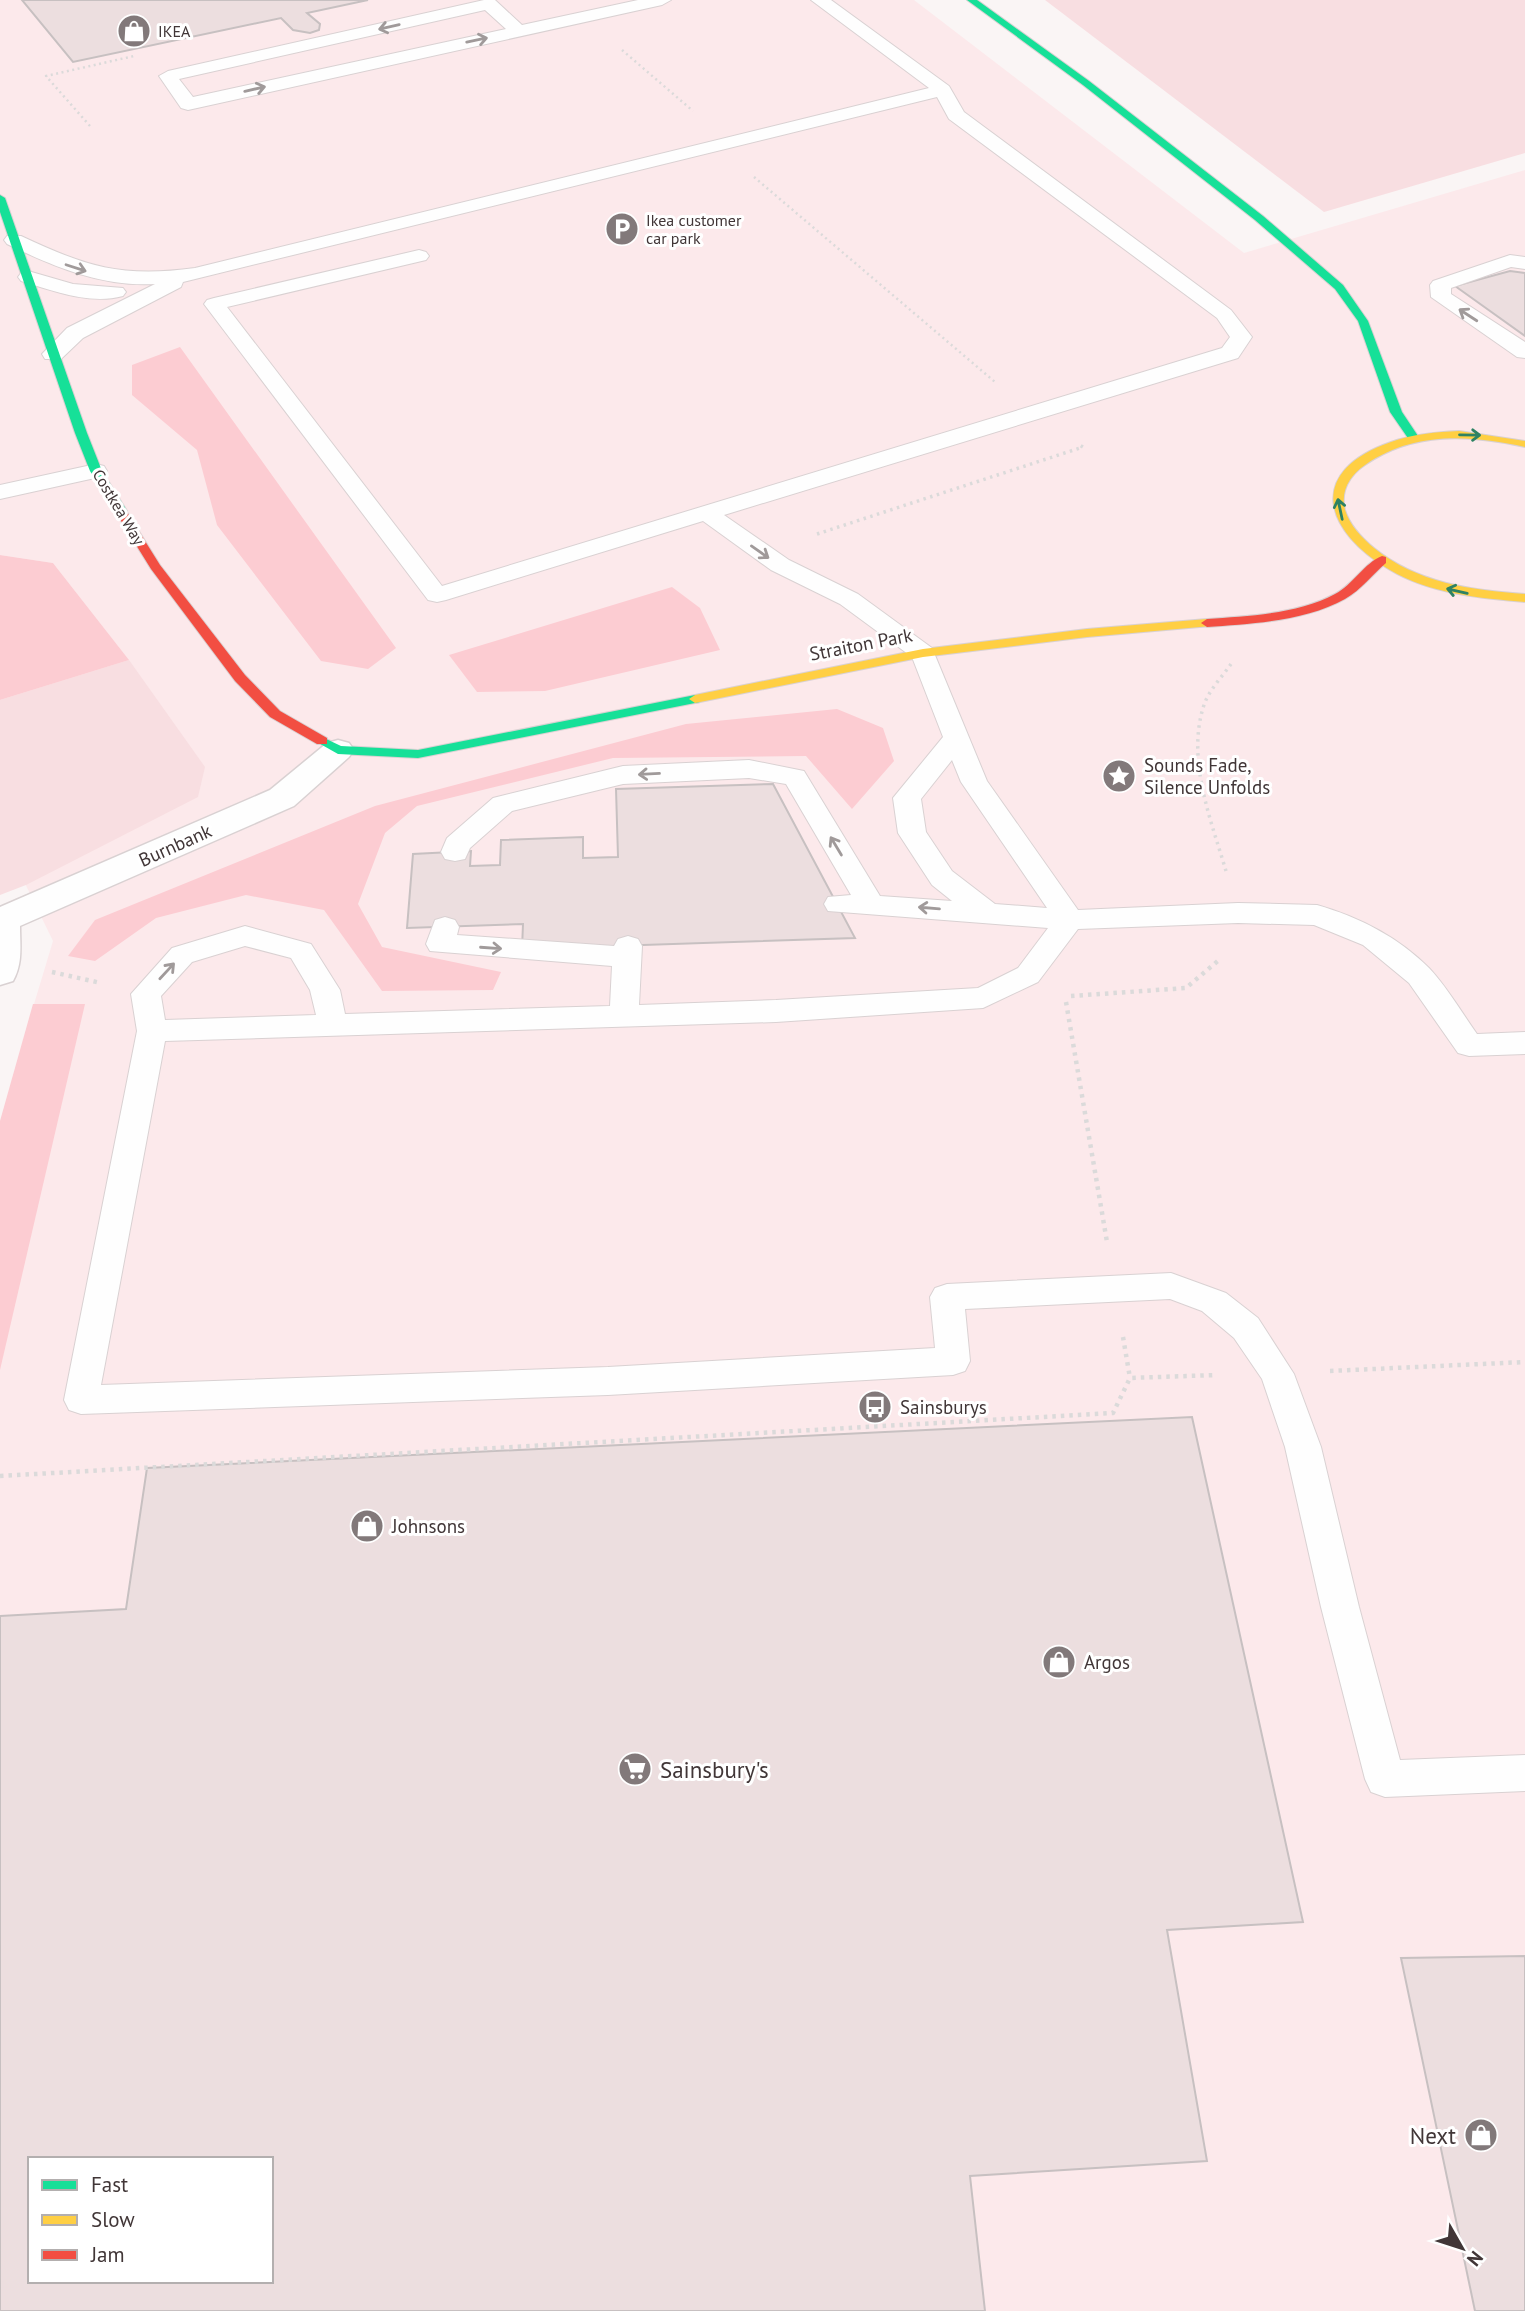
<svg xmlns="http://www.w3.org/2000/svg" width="1525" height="2311" viewBox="0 0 1525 2311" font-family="'PT Sans',sans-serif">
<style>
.built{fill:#fce9eb;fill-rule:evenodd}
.green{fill:#f8dee1}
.forest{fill:#fcccd2}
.building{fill:#ecdedf;stroke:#c7c0c1;stroke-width:2;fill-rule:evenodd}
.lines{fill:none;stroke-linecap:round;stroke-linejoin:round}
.lane-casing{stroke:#d9d1d2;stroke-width:2}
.street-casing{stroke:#d9d1d2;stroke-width:3}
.fast-casing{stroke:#d9d1d2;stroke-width:2}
.slow-casing{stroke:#d9d1d2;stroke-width:2}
.jam-casing{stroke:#d9d1d2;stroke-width:2}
.path-far2{stroke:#dbdada;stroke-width:2.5;stroke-dasharray:2 3.5;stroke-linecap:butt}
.path-far1{stroke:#dbdada;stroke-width:3.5;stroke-dasharray:2.5 4.5;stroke-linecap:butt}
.path{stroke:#dbdada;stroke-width:4.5;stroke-dasharray:3.5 5;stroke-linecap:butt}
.lane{fill:#fefefe;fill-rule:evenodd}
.street{fill:#fefefe;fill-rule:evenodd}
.fast{fill:#16e098;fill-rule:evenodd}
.slow{fill:#ffcf43;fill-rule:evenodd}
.jam{fill:#f24e42;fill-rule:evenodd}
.oneway{stroke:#a09a9a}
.oneway2{stroke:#2e8263}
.labels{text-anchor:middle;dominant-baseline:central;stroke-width:6;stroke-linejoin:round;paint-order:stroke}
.far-poi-label{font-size:16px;fill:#413637;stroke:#fff;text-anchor:start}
.far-street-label{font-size:16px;fill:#413637;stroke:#fff}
.street-label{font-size:19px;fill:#413637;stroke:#fff}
.poi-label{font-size:19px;fill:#413637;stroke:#fff;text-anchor:start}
.near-poi-label{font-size:23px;fill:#413637;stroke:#fff;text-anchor:start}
</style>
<rect width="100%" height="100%" fill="#faf5f5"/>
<path class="built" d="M 0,0 L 914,0 L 1244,253 L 1525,170 L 1525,2311 L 0,2311 L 0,1143 L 25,1034 L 53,941 L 0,832 L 0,700 L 128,659 L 53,563 L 0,555 ZM 30,2159 L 271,2159 L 271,2281 L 30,2281 Z"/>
<g class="green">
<path d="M 1045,0 L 1525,0 L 1525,153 L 1324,212 Z"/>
<path d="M 129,660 L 205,767 L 198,797 L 26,885 L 0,895 L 0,700 Z"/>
</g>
<g class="forest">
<path d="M 180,347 L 396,648 L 368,669 L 321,661 L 217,525 L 197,450 L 132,395 L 132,365 Z"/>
<path d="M 0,555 L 53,563 L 129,660 L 0,700 Z"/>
<path d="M 672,587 L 700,608 L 720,650 L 545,691 L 477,692 L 449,655 Z"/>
<path d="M 837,709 L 883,728 L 894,761 L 852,809 L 806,756 L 613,758 L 417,806 L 385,833 L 358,904 L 382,947 L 501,972 L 493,990 L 382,991 L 324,910 L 246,895 L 156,918 L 95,961 L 68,956 L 95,920 L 375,806 L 686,724 Z"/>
<path d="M 33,1004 L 85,1004 L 0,1370 L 0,1121 Z"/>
</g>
<g class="building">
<path d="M 22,0 L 368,0 L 307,13 L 320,24 L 319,30 L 310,33 L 293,30 L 281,18 L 73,62 Z"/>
<path d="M 1510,271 L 1525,273 L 1525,336 L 1455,286 Z"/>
<path d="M 773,784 L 855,938 L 522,949 L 523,924 L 407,928 L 413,854 L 471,851 L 470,866 L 500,865 L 501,840 L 583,837 L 583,858 L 618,857 L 616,789 Z"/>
<path d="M 1192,1417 L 1303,1922 L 1167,1930 L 1207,2161 L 970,2176 L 985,2311 L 0,2311 L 0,1616 L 126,1609 L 147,1468 ZM 30,2159 L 271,2159 L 271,2281 L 30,2281 Z"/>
<path d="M 1525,1956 L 1525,2311 L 1475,2311 L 1401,1958 Z"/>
</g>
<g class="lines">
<defs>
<g id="lane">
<path d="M 484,0 L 495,0 L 522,25 L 638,0 L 671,0 L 662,5 L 188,110 L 181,108 L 159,76 L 168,71 ZM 485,10 L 506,29 L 193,97 L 179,79 Z"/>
<path d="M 811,0 L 831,0 L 949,86 L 964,112 L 1231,310 L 1252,337 L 1238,358 L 724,515 L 789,560 L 858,594 L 932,648 L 987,781 L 1078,910 L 1238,903 L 1317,905 C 1359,917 1398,937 1429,968 C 1447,987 1462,1013 1477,1034 L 1525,1032 L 1525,1054 L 1469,1056 L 1458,1053 L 1409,983 L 1363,945 L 1314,925 L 1238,923 L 1078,929 L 1038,982 L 983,1008 L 776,1022 L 165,1041 L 101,1385 L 608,1367 L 935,1348 L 930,1297 L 935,1288 L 947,1284 L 1171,1273 L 1226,1293 L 1258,1318 L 1294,1374 L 1321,1447 L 1359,1607 L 1400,1760 L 1525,1755 L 1525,1791 L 1385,1797 L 1371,1792 L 1365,1779 L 1321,1607 L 1285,1447 L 1262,1379 L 1234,1338 L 1202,1311 L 1170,1299 L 965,1309 L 970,1361 L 965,1371 L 953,1375 L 608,1395 L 81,1414 L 69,1410 L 64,1400 L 137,1031 L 131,994 L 172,948 L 245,926 L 311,944 L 340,990 L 345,1014 L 610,1006 L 612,966 L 430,951 L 426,944 L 435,920 L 445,917 L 455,920 L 459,927 L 457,935 L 614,946 L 618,939 L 628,936 L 638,939 L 642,946 L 639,1005 L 776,1000 L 978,988 L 1018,968 L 1048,928 L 828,911 L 824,904 L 828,897 L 851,895 L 786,784 L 749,778 L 623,784 L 512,811 L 470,848 L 465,859 L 455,861 L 445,859 L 441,852 L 447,838 L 493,798 L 623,766 L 749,760 L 804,771 L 880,896 L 952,901 L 932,885 L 898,833 L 893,798 L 943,737 L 912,657 L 840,604 L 771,570 L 703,521 L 446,600 L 437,602 L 428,600 L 204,304 L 207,300 L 214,298 L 419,250 L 426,252 L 429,256 L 426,260 L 227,307 L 442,586 L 1222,348 L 1230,337 L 1217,318 L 949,119 L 937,97 L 183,282 L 181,287 L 83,338 L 61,359 L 45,359 L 42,354 L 67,328 L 155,284 C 102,287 54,267 7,244 L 4,240 L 7,236 L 21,236 C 87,267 122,278 195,268 L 929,88 ZM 952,760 L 961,782 L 1047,908 L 995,904 L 952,871 L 926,832 L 921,799 ZM 245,946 L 291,958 L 310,990 L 316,1015 L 165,1020 L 161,996 L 192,962 Z"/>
<path d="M 1510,255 L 1525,257 L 1525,269 L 1511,267 L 1451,288 L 1451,294 L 1525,342 L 1525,358 L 1517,357 L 1431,297 L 1430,285 L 1433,281 Z"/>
<path d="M 28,271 L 73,284 L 123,288 L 126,292 L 123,296 C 90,305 53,291 21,281 L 18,277 L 21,273 Z"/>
<path d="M 96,464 L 104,466 L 107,471 L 104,476 L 0,499 L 0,485 Z"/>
</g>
<path id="street" d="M 338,740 L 349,743 L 354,750 L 349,757 L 294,806 L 20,926 C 20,946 23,963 13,981 L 0,985 L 0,907 L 270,790 L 327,743 Z"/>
<g id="fast">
<path d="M 967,0 L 977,0 L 1089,81 L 1263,216 L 1343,285 L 1368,321 L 1402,412 L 1420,439 L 1418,441 L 1410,441 L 1390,412 L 1358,321 L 1335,289 L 1255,220 L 1083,85 Z"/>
<path d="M 0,195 L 5,198 L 87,433 L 102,471 L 127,511 L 125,513 L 117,513 L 90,471 L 75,433 L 0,212 Z"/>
<path d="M 695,695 L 700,696 L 700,702 L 418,758 L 338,754 L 315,741 L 322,737 L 341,746 L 418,750 Z"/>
</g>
<g id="slow">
<path d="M 1459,431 L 1525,441 L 1525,447 C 1470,435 1414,431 1365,465 C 1350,475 1340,491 1345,510 C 1350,526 1362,538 1374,548 C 1417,583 1471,590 1525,594 L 1525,602 C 1480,598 1430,594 1390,570 C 1324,531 1305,472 1391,442 C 1413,434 1436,432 1459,431 Z"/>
<path d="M 1207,619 L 1213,623 L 1211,626 L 1087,637 L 923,657 L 695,703 L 689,699 L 695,695 L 923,649 L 1087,629 Z"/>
</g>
<g id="jam">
<path d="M 121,507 L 125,509 L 160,565 L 245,675 L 280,711 L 327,738 L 327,744 L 317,744 L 270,717 L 235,681 L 151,569 L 115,511 Z"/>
<path d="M 1382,556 L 1386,557 L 1386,563 C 1373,574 1361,590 1345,599 C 1306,621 1251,624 1207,627 L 1201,623 L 1207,619 C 1248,616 1298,614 1335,594 C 1353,585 1364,563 1382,556 Z"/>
</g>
</defs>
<use href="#lane" class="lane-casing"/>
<use href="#street" class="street-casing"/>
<use href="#fast" class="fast-casing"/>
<use href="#slow" class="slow-casing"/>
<use href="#jam" class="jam-casing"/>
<g class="path-far2">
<path d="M 622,50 L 693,111"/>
<path d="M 90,126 L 46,76 L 134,56"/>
<path d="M 754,177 L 995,382"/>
</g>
<g class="path-far1">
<path d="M 817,534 L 1083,447 L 1078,444"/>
<path d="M 1226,871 C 1211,820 1186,759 1204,705 C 1209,690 1222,677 1231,664"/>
</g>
<g class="path">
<path d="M 52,972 L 101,983"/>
<path d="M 1071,996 L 1186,988 L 1219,960"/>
<path d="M 1066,1002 L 1107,1242"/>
<path d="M 1123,1337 L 1130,1378"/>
<path d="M 1330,1371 L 1525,1362"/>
<path d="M 0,1476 L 1113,1413 L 1130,1378 L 1216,1375"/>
</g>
<use href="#lane" class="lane"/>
<use href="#street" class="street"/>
<use href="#fast" class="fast"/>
<use href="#slow" class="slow"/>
<use href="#jam" class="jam"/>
</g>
<defs><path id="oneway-shaft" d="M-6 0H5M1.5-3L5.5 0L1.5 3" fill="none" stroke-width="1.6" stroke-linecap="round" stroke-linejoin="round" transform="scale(1.75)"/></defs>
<g class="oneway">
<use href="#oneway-shaft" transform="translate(389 27) rotate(167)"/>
<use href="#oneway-shaft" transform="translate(477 40) rotate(-12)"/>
<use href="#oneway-shaft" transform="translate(255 89) rotate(-13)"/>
<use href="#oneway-shaft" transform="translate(76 268) rotate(18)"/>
<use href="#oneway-shaft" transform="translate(1468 315) rotate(-147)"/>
<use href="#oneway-shaft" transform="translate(760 552) rotate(35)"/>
<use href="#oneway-shaft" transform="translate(649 774) rotate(177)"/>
<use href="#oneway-shaft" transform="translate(836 846) rotate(-121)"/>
<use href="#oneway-shaft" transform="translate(929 908) rotate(-175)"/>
<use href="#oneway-shaft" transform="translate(491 948) rotate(4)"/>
<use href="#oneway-shaft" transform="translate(167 971) rotate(-47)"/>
</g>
<g class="oneway2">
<use href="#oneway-shaft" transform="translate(1470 435) rotate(1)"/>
<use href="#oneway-shaft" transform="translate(1340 509) rotate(-102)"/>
<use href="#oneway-shaft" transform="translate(1457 591) rotate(-167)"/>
</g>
<defs>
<symbol id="shop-disc" viewBox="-11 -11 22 22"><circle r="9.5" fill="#82797a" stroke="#fff"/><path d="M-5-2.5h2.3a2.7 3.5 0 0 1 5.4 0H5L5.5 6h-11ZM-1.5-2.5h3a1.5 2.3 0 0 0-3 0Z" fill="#fff"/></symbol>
<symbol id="parking-disc" viewBox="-11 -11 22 22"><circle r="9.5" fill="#82797a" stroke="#fff"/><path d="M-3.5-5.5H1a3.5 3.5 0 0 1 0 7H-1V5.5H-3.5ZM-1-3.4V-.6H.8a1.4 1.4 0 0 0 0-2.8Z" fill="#fff"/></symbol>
<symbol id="sight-disc" viewBox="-11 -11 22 22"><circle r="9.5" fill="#82797a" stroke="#fff"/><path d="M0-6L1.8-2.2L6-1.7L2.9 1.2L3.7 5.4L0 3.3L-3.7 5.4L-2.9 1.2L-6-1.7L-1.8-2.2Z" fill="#fff"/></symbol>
<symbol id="bus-disc" viewBox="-11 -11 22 22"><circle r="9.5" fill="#82797a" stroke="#fff"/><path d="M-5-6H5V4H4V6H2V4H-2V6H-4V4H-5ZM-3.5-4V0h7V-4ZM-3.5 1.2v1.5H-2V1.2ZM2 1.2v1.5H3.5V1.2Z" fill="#fff"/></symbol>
<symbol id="supermarket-disc" viewBox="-11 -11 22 22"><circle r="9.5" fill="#82797a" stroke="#fff"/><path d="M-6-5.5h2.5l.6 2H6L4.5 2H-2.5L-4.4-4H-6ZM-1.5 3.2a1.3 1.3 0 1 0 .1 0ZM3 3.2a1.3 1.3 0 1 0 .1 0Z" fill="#fff"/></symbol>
</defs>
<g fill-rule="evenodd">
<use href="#shop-disc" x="115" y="12" width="38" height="38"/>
<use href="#parking-disc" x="603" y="210" width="38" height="38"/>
<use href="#sight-disc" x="1100" y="757" width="38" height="38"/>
<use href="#bus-disc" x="856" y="1388" width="38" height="38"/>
<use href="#shop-disc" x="348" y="1507" width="38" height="38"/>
<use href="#shop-disc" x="1040" y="1643" width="38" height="38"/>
<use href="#supermarket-disc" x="616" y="1750" width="38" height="38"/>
<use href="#shop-disc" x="1462" y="2116" width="38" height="38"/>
</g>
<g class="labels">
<g class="far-poi-label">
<text x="158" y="31">IKEA</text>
<text x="646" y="220">Ikea customer<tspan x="646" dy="18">car park</tspan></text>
</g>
<g class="far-street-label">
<text transform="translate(119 507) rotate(59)">Costkea Way</text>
</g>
<g class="street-label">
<text transform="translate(861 644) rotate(-11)">Straiton Park</text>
<text transform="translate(175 845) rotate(-24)">Burnbank</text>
</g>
<g class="poi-label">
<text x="1144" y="765">Sounds Fade,<tspan x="1144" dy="22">Silence Unfolds</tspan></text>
<text x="900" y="1407">Sainsburys</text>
<text x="392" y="1526">Johnsons</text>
<text x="1084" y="1662">Argos</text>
</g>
<g class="near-poi-label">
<text x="660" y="1769">Sainsbury's</text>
<text x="1456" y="2135" text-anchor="end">Next</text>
</g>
</g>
<rect x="28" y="2157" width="245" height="126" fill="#ffffff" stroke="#b3afaf" stroke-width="2"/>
<rect x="42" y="2180" width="35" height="10" fill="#16e098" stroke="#b3afaf" stroke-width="2"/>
<text x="91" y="2192" font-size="21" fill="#413637">Fast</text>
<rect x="42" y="2215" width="35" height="10" fill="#ffcf43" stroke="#b3afaf" stroke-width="2"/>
<text x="91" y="2227" font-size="21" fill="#413637">Slow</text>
<rect x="42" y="2250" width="35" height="10" fill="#f24e42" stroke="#b3afaf" stroke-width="2"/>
<text x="91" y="2262" font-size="21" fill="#413637">Jam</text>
<g transform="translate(1462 2248) rotate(129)" stroke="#ffffff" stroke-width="5" paint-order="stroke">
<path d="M0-5L12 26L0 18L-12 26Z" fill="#413637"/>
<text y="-10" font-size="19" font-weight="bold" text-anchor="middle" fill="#413637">N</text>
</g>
</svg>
